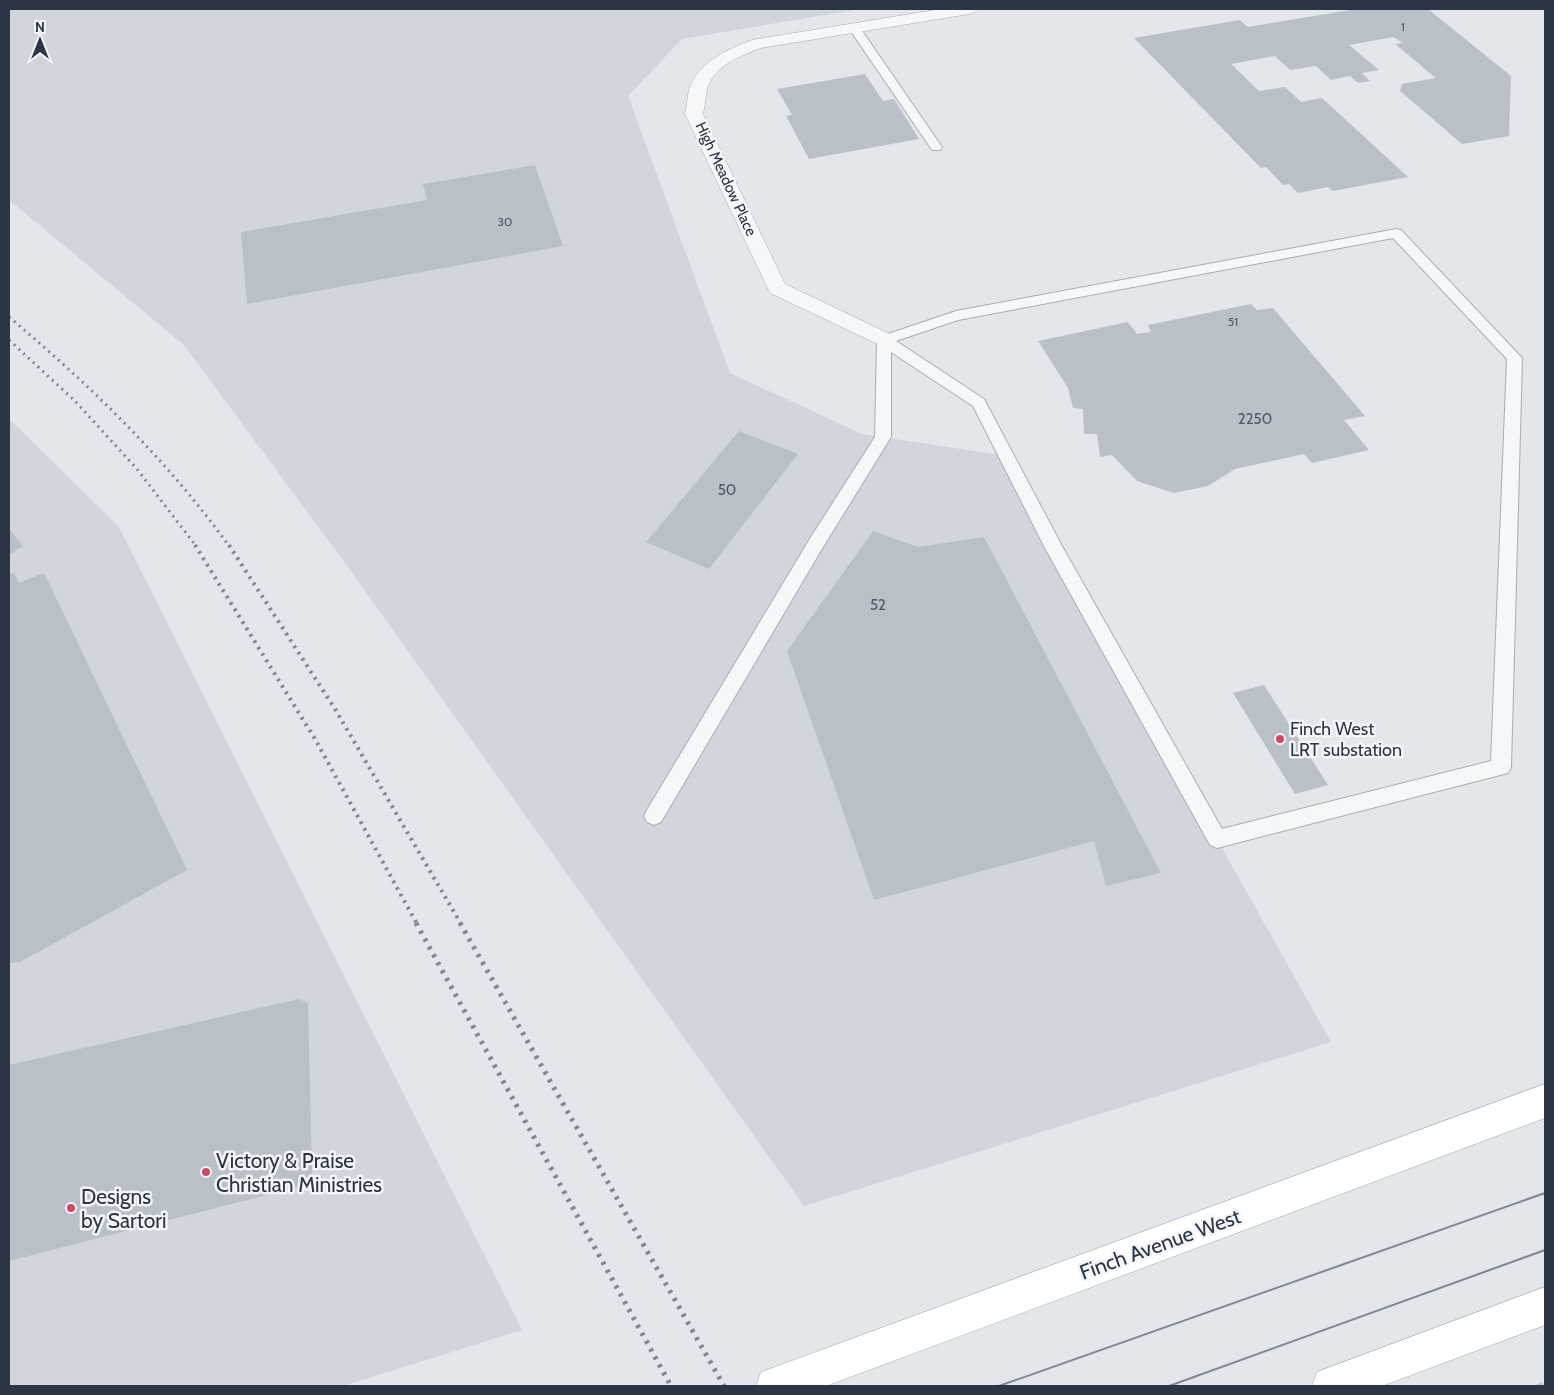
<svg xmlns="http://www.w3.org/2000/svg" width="1554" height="1395" viewBox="0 0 1554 1395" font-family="Cabin,sans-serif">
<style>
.built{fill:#d1d6dd}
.building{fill:#bac0c8}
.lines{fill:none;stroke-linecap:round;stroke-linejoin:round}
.service-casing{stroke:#a8adb5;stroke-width:2}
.minor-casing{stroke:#a8adb5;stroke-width:1}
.secondary-casing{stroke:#a8adb5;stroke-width:1}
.path{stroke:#bdc1c6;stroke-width:4;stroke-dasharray:5 5;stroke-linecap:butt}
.service{fill:#f6f7f9;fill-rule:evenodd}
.minor{fill:#f6f7f9;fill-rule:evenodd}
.secondary{fill:#fff;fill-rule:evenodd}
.tram{stroke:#7c8795;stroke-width:2}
.rail-far2{stroke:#7c8795;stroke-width:3;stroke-dasharray:2 4.5;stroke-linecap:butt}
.rail-far1{stroke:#7c8795;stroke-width:4;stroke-dasharray:2.5 5;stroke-linecap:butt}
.rail{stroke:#7c8795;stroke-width:5;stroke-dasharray:3 6;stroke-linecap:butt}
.poi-dot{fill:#ce4a64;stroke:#f3f5f8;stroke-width:2}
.labels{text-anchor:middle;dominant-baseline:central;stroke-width:5;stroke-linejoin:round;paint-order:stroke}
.far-number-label{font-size:12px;fill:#4f5864}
.far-street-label{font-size:15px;fill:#2b3543;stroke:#f3f5f8}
.number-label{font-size:15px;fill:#4f5864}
.poi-label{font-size:18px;fill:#2b3543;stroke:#f3f5f8;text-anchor:start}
.near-poi-label{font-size:21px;fill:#2b3543;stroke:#f3f5f8;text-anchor:start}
.near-street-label{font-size:21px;fill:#2b3543;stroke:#f3f5f8}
</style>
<rect width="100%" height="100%" fill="#e3e6eb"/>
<g class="built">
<path d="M 9,9 L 861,9 L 682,39 L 628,96 L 730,373 L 862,434 L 1001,455 L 1331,1042 L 804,1206 L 348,567 L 184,345 L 9,200 Z"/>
<path d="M 9,419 L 119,527 L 522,1330 L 343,1386 L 9,1386 Z"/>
</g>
<g class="building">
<path d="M 1356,9 L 1428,9 L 1511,76 L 1509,136 L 1462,144 L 1400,91 L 1402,84 L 1436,78 L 1395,44 L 1402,43 L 1394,37 L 1349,45 L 1379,70 L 1362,73 L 1370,81 L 1358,83 L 1350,76 L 1331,80 L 1316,66 L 1290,70 L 1275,56 L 1231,64 L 1259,91 L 1285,87 L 1301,102 L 1322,98 L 1408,177 L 1333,191 L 1328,187 L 1298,193 L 1289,184 L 1283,185 L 1266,167 L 1261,168 L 1134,38 L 1240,20 L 1248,27 Z"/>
<path d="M 865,74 L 883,101 L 894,99 L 919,139 L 809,159 L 786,116 L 792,115 L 777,89 Z"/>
<path d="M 535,165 L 563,246 L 247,304 L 241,232 L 427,200 L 423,184 Z"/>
<path d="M 1251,304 L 1257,310 L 1273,308 L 1365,416 L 1344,420 L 1369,450 L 1312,463 L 1304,454 L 1235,469 L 1208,486 L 1174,493 L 1137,481 L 1112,455 L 1100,457 L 1097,434 L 1084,434 L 1083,409 L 1073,408 L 1068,388 L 1038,341 L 1128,322 L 1137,334 L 1151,332 L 1148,325 Z"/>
<path d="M 739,431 L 798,454 L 709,569 L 646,542 Z"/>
<path d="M 9,529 L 23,546 L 9,555 Z"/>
<path d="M 873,531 L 918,547 L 984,537 L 1161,873 L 1106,886 L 1094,841 L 874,900 L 787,651 Z"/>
<path d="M 14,572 L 19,583 L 44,573 L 187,870 L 20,962 L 10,963 L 9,575 Z"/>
<path d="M 1264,685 L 1328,785 L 1295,794 L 1233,693 Z"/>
<path d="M 299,999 L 308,1003 L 312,1172 L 308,1182 L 302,1186 L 9,1261 L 9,1065 Z"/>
</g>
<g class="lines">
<defs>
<g id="service">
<path d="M 854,24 L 858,25 L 942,147 L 940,150 L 932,150 L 930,147 L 848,27 Z"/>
<path d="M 1396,229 L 1401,230 L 1522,358 L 1511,767 L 1508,773 L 1217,848 L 1210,845 L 1045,548 L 973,406 L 891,352 L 891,437 L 823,547 L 661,822 L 654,825 L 647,822 L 644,816 L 647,810 L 811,537 L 875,437 L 877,340 L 879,337 L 956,311 ZM 1393,238 L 1507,359 L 1491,761 L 1222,829 L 1062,546 L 984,399 L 896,341 L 958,320 Z"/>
</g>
<path id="minor" d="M 941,9 L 977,9 L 975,12 L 969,14 L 761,48 C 740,56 713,66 707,90 C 705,98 705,106 703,114 L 785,284 L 892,335 L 895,340 L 892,345 L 884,347 L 770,293 L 685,114 C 687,106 687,98 689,90 C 698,62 726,50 752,40 Z"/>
<g id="secondary">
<path d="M 1545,1084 L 1545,1118 L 826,1386 L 756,1386 L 761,1372 L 775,1367 Z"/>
<path d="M 1545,1287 L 1545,1325 L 1382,1386 L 1312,1386 L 1317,1372 Z"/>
</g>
</defs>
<use href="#service" class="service-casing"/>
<use href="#minor" class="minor-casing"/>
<use href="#secondary" class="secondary-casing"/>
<path class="path" d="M 1538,1386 L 1545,1383"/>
<use href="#service" class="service"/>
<use href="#minor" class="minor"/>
<use href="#secondary" class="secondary"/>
<g class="tram">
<path d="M 999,1386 L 1545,1193"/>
<path d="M 1169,1386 L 1545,1250"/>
</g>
<g class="rail-far2">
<path d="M 9,317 C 90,385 167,460 229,546"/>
<path d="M 9,340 L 75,401 L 137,469 L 196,546"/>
</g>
<g class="rail-far1">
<path d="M 195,545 L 315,739 L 417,924"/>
<path d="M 229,545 L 335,709 L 461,924"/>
</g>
<g class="rail">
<path d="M 416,923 L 671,1386"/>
<path d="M 460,923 L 724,1386"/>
</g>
</g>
<g class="poi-dot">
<circle cx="1280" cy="739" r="5"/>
<circle cx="206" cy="1172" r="5"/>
<circle cx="71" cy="1208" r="5"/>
</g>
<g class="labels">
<g class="far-number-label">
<text x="1403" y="26">1</text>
<text x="505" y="221">30</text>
<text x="1233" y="321">51</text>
</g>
<g class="far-street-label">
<text transform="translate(726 179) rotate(65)">High Meadow Place</text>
</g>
<g class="number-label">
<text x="1255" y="419">2250</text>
<text x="727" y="490">50</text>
<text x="878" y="605">52</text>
</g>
<g class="poi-label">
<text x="1290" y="729">Finch West<tspan x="1290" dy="21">LRT substation</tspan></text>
</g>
<g class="near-poi-label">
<text x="216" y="1160">Victory &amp; Praise<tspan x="216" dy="24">Christian Ministries</tspan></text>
<text x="81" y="1196">Designs<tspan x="81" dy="24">by Sartori</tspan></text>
</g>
<g class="near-street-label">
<text transform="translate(1160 1244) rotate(-20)">Finch Avenue West</text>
</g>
</g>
<rect width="1554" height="1395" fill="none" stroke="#2b3543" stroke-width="20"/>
<g transform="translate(40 40)" stroke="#f3f5f8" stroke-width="4" paint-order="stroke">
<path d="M0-4L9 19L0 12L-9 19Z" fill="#2b3543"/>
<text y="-8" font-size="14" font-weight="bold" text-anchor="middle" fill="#2b3543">N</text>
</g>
</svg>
